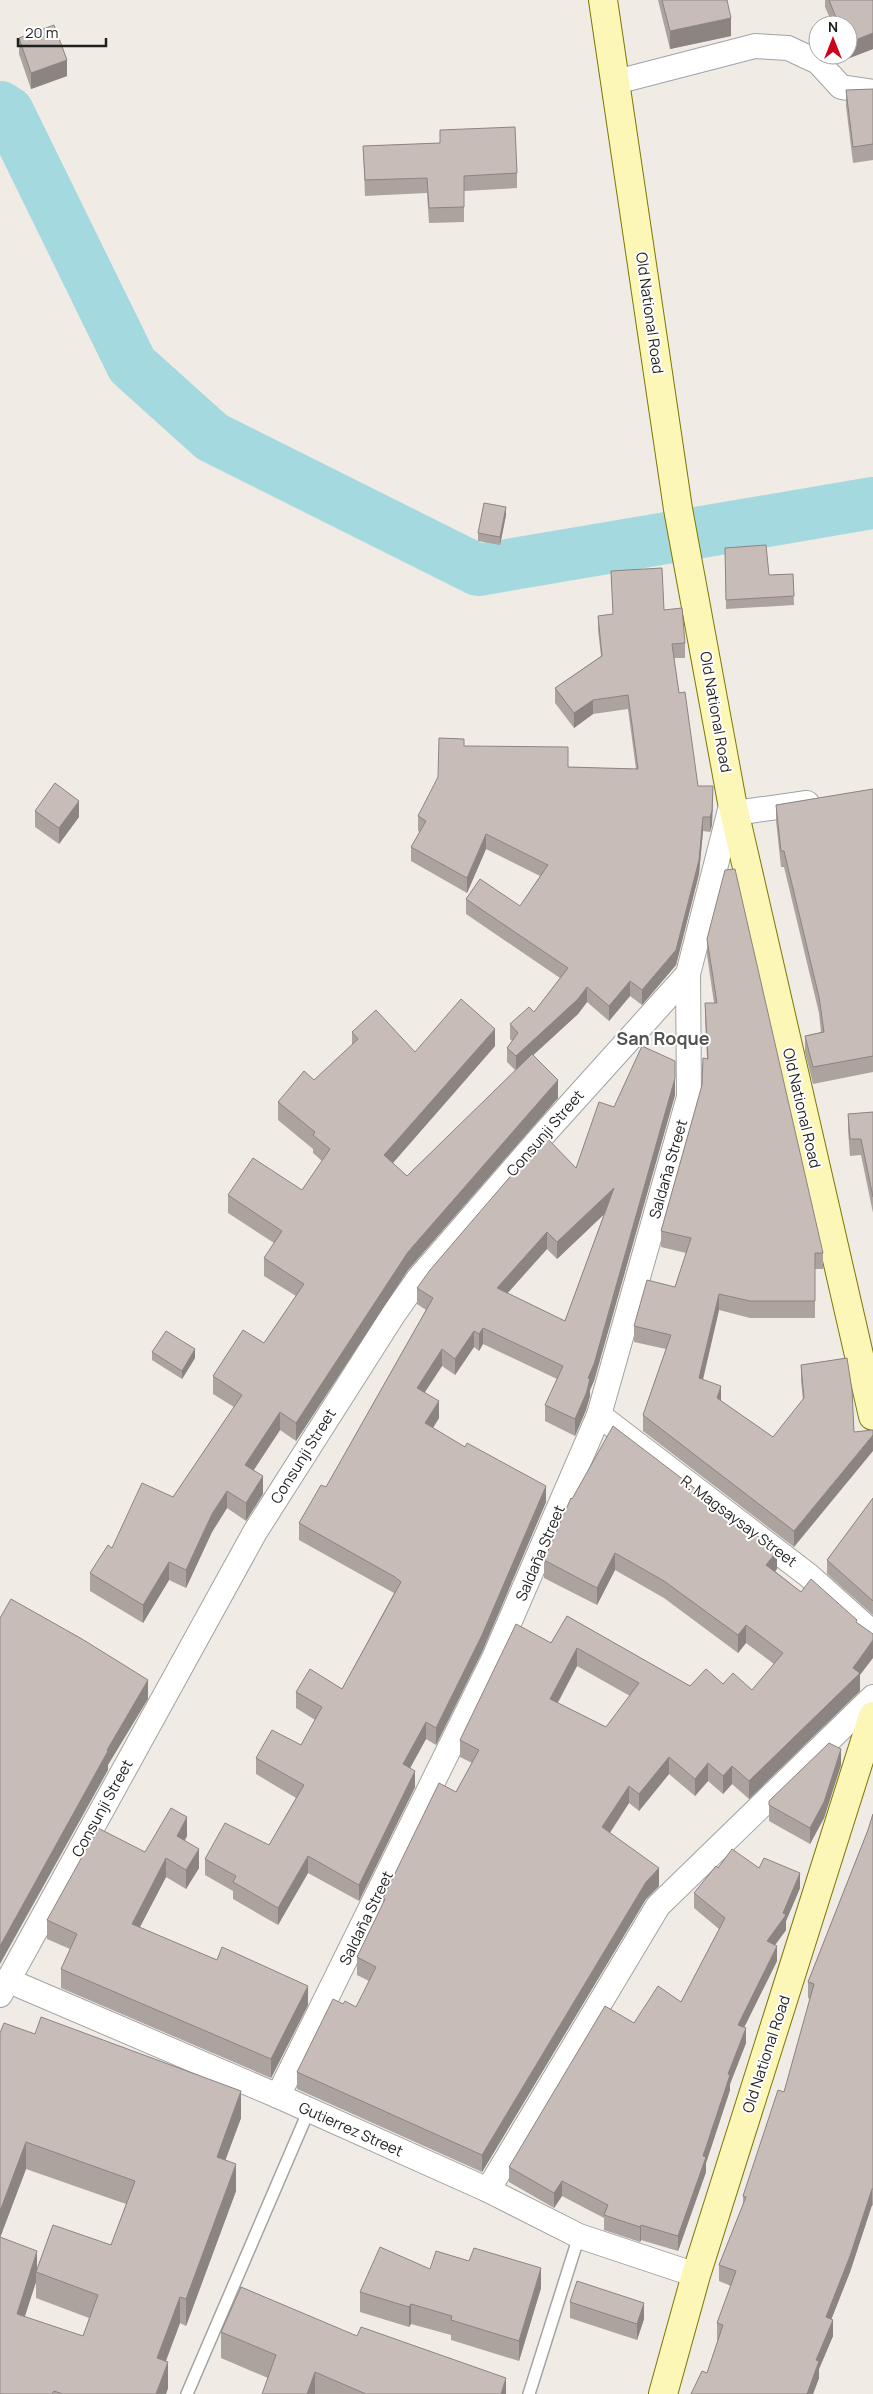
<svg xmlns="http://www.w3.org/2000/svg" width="873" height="2394" viewBox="0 0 873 2394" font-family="Manrope,sans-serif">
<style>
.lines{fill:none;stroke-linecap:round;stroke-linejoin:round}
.river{stroke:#a4d9df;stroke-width:52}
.lane-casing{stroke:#a3a3a3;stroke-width:14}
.street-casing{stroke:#a3a3a3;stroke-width:26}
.secondary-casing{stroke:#7b7801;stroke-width:30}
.lane{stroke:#fff;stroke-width:11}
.street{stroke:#fff;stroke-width:24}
.secondary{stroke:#fcf6b7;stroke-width:28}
.wall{fill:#aca29e;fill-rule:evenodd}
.shaded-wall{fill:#8c8481}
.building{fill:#c8bcb8;stroke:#8c8481;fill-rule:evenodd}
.labels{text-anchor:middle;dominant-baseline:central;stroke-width:4;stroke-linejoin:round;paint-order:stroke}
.street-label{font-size:15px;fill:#1f1f1f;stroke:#fff}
.quarter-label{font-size:18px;font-weight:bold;fill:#525252;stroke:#fff}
</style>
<rect width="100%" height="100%" fill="#f0ebe5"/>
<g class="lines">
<path class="river" d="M 0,107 L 8,112 L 132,365 L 212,437 L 478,570 L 873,503"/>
<defs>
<g id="lane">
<path d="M 187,2394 L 309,2110"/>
<path d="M 529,2394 L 579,2236"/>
</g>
<g id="street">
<path d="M 616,82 L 755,46 L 788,48 L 818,62 L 841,87 L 873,92"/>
<path d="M 735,813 L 807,803"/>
<path d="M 599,1415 L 808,1575 L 873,1633"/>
<path d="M 7,1980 L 278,2096 L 488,2190 L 579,2236 L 696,2275"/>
<path d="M 0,1995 L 255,1532 L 393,1315 L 419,1278 L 543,1135 L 688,974"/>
<path d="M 278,2096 L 494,1658 L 599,1415 L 689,1097 L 688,974 L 732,802"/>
<path d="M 488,2190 L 658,1906 L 873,1697"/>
</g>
<g id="secondary">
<path d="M 603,0 L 678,509 L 732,802 L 873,1416"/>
<path d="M 663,2394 L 696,2275 L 873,1716"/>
</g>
</defs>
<use href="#lane" class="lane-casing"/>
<use href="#street" class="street-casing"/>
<use href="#secondary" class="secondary-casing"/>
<use href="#lane" class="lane"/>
<use href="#street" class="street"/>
<use href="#secondary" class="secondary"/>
</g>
<g class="wall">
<path d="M 658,0 L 727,0 L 731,36 L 670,49 Z"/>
<path d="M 825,0 L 873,0 L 873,49 L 847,59 L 845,55 L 848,55 L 848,25 L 833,25 L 825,7 Z"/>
<path d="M 19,38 L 67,76 L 31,89 L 19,54 Z"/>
<path d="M 873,89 L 873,160 L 853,163 L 846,106 L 846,90 Z"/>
<path d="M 440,130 L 517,173 L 517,188 L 464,191 L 464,222 L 429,223 L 427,193 L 365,196 L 363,146 L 440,143 Z"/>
<path d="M 506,515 L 500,545 L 478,541 L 478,533 Z"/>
<path d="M 725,548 L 769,575 L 793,574 L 794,605 L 726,609 Z"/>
<path d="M 611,571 L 664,610 L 685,643 L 685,658 L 674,658 L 679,693 L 698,786 L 713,801 L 712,825 L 710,832 L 703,831 L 699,874 L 676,965 L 642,1005 L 630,996 L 609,1021 L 587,1002 L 578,1014 L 533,1055 L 558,1098 L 408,1270 L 296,1441 L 280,1430 L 254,1470 L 263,1494 L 246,1521 L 227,1508 L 212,1532 L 186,1588 L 169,1580 L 143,1623 L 90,1591 L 90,1573 L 112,1548 L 173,1497 L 234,1407 L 213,1394 L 213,1376 L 264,1343 L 296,1296 L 264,1276 L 264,1258 L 274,1243 L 228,1213 L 228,1195 L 302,1190 L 322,1161 L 313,1153 L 313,1149 L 278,1120 L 278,1102 L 314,1080 L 352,1045 L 352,1032 L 415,1052 L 495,1046 L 393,1163 L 407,1176 L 516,1071 L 507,1062 L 507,1048 L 512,1041 L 510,1039 L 510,1024 L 534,1012 L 560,978 L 466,914 L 466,899 L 520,906 L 540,876 L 486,849 L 467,893 L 411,861 L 411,847 L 420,832 L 418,831 L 418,816 L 464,746 L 568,767 L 636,769 L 628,709 L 593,714 L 574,728 L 555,703 L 555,688 L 601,656 L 598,630 L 598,616 L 613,614 Z"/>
<path d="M 873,789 L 873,1072 L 813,1084 L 805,1052 L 805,1036 L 821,1032 L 819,1013 L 784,867 L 781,867 L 776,821 L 776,805 Z"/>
<path d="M 35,811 L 79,817 L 59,844 L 35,827 Z"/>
<path d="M 707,939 L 823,1253 L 823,1269 L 815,1269 L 815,1318 L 750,1318 L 719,1310 L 703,1380 L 721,1401 L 773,1437 L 803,1400 L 801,1381 L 801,1365 L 847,1358 L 794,1547 L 643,1431 L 643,1415 L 666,1349 L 634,1342 L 634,1326 L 675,1287 L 686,1253 L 661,1247 L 661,1231 L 702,1085 L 707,1058 L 705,1020 L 705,1003 L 714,1003 L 707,955 Z"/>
<path d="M 675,1095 L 594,1381 L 590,1390 L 590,1396 L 586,1410 L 575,1436 L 545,1421 L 545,1405 L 557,1379 L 483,1344 L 479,1351 L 474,1347 L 455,1375 L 442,1366 L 425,1392 L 439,1418 L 433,1428 L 546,1502 L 482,1652 L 436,1745 L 426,1739 L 410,1768 L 415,1787 L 359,1901 L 308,1873 L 278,1925 L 233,1899 L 233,1891 L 205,1875 L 205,1859 L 269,1845 L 296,1798 L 256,1774 L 256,1758 L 301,1745 L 315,1720 L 296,1708 L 296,1692 L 342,1689 L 394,1593 L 299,1540 L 299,1523 L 326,1487 L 426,1310 L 417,1304 L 417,1288 L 576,1168 L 614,1107 ZM 604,1214 L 565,1321 L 507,1293 L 547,1249 L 557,1259 Z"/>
<path d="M 873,1112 L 873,1213 L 861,1155 L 850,1156 L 848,1130 L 848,1114 Z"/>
<path d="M 152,1352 L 195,1358 L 182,1379 L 152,1360 Z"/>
<path d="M 571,1498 L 777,1569 L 775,1571 L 801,1592 L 857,1623 L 860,1691 L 749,1799 L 732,1784 L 723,1794 L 708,1781 L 695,1796 L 669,1774 L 639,1811 L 629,1803 L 610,1833 L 659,1886 L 646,1899 L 482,2172 L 297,2089 L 297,2072 L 343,2004 L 356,2007 L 369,1981 L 357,1975 L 357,1957 L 383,1904 L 383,1898 L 456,1792 L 472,1763 L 460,1757 L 460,1740 L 551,1643 L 567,1616 L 690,1686 L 723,1684 L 752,1690 L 774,1664 L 746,1643 L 738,1653 L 664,1598 L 615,1570 L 597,1605 L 544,1578 L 544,1560 ZM 577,1666 L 630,1696 L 606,1727 L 558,1703 Z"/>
<path d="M 873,1498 L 873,1615 L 827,1574 L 827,1560 Z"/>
<path d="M 841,1765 L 824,1818 L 810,1844 L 769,1821 L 769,1801 Z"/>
<path d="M 873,1814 L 873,2206 L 872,2205 L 850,2272 L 831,2319 L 833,2336 L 819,2369 L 819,2378 L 813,2394 L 691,2394 L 707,2373 L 718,2340 L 717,2340 L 717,2323 L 731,2286 L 719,2281 L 719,2265 L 743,2204 L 743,2196 L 784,2092 L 810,1999 L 808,1998 L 808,1982 L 868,1830 Z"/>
<path d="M 187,1836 L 185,1840 L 199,1868 L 186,1889 L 166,1877 L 140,1927 L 308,2005 L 271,2078 L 61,1988 L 61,1969 L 70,1949 L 47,1939 L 47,1920 L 145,1852 Z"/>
<path d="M 718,1868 L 759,1868 L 800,1888 L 786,1921 L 786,1930 L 775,1945 L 777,1961 L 744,2027 L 746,2043 L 730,2084 L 730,2090 L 706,2163 L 706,2172 L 678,2251 L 641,2240 L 640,2242 L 604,2230 L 604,2218 L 562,2196 L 554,2208 L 509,2182 L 509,2167 L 634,2023 L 681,2002 L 719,1929 L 694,1908 L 694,1893 Z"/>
<path d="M 0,2033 L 35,2034 L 241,2118 L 225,2160 L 236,2191 L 186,2326 L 180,2323 L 166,2361 L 168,2388 L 166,2394 L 0,2394 ZM 26,2169 L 126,2204 L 111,2245 L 37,2268 L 0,2237 ZM 36,2282 L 36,2298 L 89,2318 L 83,2336 L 24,2317 Z"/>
<path d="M 430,2269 L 541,2288 L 519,2361 L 451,2340 L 451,2335 L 411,2324 L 409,2327 L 360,2312 L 360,2292 Z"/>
<path d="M 570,2302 L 644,2319 L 637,2340 L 570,2318 Z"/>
<path d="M 221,2332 L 357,2336 L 506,2394 L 262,2394 L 268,2378 L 221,2358 Z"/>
</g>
<g class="shaded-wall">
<path d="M 731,18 L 731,36 L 670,49 L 670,31 Z"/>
<path d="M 873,33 L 873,49 L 847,59 L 847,55 L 848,55 L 848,43 Z"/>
<path d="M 67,60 L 67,76 L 31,89 L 31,73 Z"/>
<path d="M 506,507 L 506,515 L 500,545 L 500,537 Z"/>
<path d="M 593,700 L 593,714 L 574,728 L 574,713 Z"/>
<path d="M 713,786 L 712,825 L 710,832 L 710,817 Z"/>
<path d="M 79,801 L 79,817 L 59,844 L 59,828 Z"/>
<path d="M 703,817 L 703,831 L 699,874 L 676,965 L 642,1005 L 642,990 Z"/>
<path d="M 486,834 L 486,849 L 467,893 L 467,878 Z"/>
<path d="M 630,981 L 630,996 L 609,1021 L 609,1006 Z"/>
<path d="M 587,987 L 587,1002 L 578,1014 L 516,1071 L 516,1056 Z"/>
<path d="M 495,1029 L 495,1046 L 384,1173 L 384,1155 Z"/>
<path d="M 675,1078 L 675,1095 L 594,1381 L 590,1390 L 590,1396 L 586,1410 L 575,1436 L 575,1419 Z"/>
<path d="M 558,1080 L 558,1098 L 408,1270 L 296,1441 L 296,1423 L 408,1252 Z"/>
<path d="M 614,1188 L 614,1205 L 557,1259 L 557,1242 Z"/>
<path d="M 547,1232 L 547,1249 L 497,1305 L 497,1288 Z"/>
<path d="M 719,1294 L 719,1310 L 699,1395 L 699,1378 Z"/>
<path d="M 483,1328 L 483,1344 L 479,1351 L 479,1334 Z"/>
<path d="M 474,1331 L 474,1347 L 455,1375 L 455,1359 Z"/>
<path d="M 195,1349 L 195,1358 L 182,1379 L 182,1371 Z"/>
<path d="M 442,1349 L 442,1366 L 417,1404 L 417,1388 Z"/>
<path d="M 721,1386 L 721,1402 L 717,1398 Z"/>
<path d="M 439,1401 L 439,1418 L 425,1440 L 425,1423 Z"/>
<path d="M 280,1412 L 280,1430 L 245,1483 L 245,1465 Z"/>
<path d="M 873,1435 L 873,1451 L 794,1547 L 794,1531 Z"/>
<path d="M 263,1476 L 263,1494 L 246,1521 L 246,1503 Z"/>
<path d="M 546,1486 L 546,1502 L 482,1652 L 436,1745 L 436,1728 Z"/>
<path d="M 227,1491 L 227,1508 L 212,1532 L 186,1588 L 186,1570 L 212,1514 Z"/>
<path d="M 777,1551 L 777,1569 L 766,1582 L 766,1565 Z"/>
<path d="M 615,1553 L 615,1570 L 597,1605 L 597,1588 Z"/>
<path d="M 169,1562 L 169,1580 L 143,1623 L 143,1605 Z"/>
<path d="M 746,1625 L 746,1643 L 738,1653 L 738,1635 Z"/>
<path d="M 873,1640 L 873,1658 L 860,1675 L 860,1691 L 749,1799 L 749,1781 L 853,1668 Z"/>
<path d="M 577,1648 L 577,1666 L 550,1716 L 550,1699 Z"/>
<path d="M 148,1680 L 148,1699 L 108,1765 L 108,1770 L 0,1964 L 0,1946 L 107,1750 Z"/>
<path d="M 426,1722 L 426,1739 L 403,1781 L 403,1764 Z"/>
<path d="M 841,1749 L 841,1765 L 824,1818 L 810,1844 L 810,1828 Z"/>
<path d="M 669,1757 L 669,1774 L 639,1811 L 639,1794 Z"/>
<path d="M 708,1763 L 708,1781 L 695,1796 L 695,1779 Z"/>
<path d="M 732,1766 L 732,1784 L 723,1794 L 723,1776 Z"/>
<path d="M 415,1771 L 415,1787 L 359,1901 L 359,1885 Z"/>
<path d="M 629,1786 L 629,1803 L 602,1844 L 602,1827 Z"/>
<path d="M 187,1817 L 187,1836 L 177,1855 L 177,1836 Z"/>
<path d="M 199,1849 L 199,1868 L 186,1889 L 186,1870 Z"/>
<path d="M 308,1856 L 308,1873 L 278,1925 L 278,1908 Z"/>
<path d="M 166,1858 L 166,1877 L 132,1942 L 132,1924 Z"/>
<path d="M 659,1868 L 659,1886 L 646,1899 L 482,2172 L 482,2155 L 646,1882 Z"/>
<path d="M 800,1873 L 800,1888 L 786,1921 L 786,1930 L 767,1956 L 767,1941 L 783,1913 Z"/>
<path d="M 777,1946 L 777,1961 L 738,2040 L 738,2025 Z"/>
<path d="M 308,1986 L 308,2005 L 271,2078 L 271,2059 Z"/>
<path d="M 746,2028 L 746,2043 L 730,2084 L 730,2090 L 706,2163 L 706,2172 L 678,2251 L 678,2236 L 728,2074 Z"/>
<path d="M 241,2091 L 241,2118 L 217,2183 L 217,2157 Z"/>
<path d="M 26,2142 L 26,2169 L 0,2238 L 0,2211 Z"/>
<path d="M 236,2164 L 236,2191 L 186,2326 L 186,2299 Z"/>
<path d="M 562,2181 L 562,2196 L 554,2208 L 554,2193 Z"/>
<path d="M 872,2189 L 872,2205 L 850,2272 L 826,2333 L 826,2317 Z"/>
<path d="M 641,2225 L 641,2240 L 640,2242 L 640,2227 Z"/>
<path d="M 37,2251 L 37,2272 L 36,2272 L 36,2282 L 17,2341 L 17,2314 Z"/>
<path d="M 541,2268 L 541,2288 L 519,2361 L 519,2341 Z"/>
<path d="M 180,2297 L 180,2323 L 157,2384 L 157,2358 Z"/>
<path d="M 644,2303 L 644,2319 L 637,2340 L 637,2324 Z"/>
<path d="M 411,2304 L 411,2324 L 409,2327 L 409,2307 Z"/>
<path d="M 833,2320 L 833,2336 L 819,2369 L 819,2378 L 813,2394 L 807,2394 L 816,2360 Z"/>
<path d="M 168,2362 L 168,2388 L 166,2394 L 156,2394 Z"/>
<path d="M 315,2372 L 315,2394 L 307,2394 Z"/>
<path d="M 506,2378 L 506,2394 L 501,2394 Z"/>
</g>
<g class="building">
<path d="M 662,0 L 727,0 L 731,18 L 670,31 Z"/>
<path d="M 829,0 L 873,0 L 873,33 L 848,43 L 848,25 L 839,25 Z"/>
<path d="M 54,25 L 67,60 L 31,73 L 19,38 Z"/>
<path d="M 873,89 L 873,144 L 853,147 L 846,90 Z"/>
<path d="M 515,127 L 517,173 L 464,176 L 464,207 L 429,208 L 427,178 L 365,180 L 363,146 L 440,143 L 440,130 Z"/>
<path d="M 484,503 L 506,507 L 500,537 L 478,533 Z"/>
<path d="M 766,545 L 769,575 L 793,574 L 794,596 L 726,600 L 725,548 Z"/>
<path d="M 662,568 L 664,610 L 682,608 L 685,643 L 672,644 L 679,693 L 685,692 L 698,786 L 713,786 L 712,811 L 710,817 L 703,817 L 699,860 L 676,950 L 642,990 L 630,981 L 609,1006 L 587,987 L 578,999 L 516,1056 L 507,1048 L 518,1033 L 510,1024 L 529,1007 L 534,1012 L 568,968 L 466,899 L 480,879 L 520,906 L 548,865 L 486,834 L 467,878 L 411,847 L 426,821 L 418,816 L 438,777 L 439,738 L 464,739 L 464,746 L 568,747 L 568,767 L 638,769 L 628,695 L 593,700 L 574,713 L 555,688 L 602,656 L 598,616 L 613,614 L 611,571 Z"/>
<path d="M 55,783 L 79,801 L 59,828 L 35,811 Z"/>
<path d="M 873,789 L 873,1056 L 813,1067 L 805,1036 L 824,1032 L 819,997 L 784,851 L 781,851 L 776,805 Z"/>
<path d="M 735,869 L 823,1253 L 815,1253 L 815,1301 L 750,1301 L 719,1294 L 699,1378 L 721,1386 L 717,1398 L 773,1437 L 804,1398 L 801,1365 L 847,1358 L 852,1390 L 854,1432 L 873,1430 L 873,1435 L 794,1531 L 643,1415 L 671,1335 L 634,1326 L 647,1280 L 675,1287 L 691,1238 L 661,1231 L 702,1085 L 703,1058 L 708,1059 L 705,1003 L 717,1003 L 707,939 L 725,870 Z"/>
<path d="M 461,999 L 495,1029 L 384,1155 L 407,1176 L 532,1054 L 558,1080 L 408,1252 L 296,1423 L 280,1412 L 245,1465 L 263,1476 L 246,1503 L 227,1491 L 212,1514 L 186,1570 L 169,1562 L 143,1605 L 90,1573 L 108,1545 L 112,1548 L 142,1483 L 173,1497 L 242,1395 L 213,1376 L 243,1330 L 264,1343 L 304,1284 L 264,1258 L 282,1231 L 228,1195 L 253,1158 L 302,1190 L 330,1149 L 313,1135 L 315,1132 L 278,1102 L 304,1071 L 314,1080 L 358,1039 L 352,1032 L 376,1010 L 415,1052 Z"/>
<path d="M 642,1046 L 675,1061 L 675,1078 L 594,1364 L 588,1378 L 590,1379 L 586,1394 L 575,1419 L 545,1405 L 563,1366 L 483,1328 L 479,1334 L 474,1331 L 455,1359 L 442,1349 L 417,1388 L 439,1401 L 425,1423 L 465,1447 L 467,1443 L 546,1486 L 482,1635 L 436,1728 L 426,1722 L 403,1764 L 415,1771 L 359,1885 L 308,1856 L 278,1908 L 233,1882 L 236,1876 L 205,1859 L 225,1823 L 269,1845 L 304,1785 L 256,1758 L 272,1730 L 301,1745 L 322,1707 L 296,1692 L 310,1669 L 342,1689 L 401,1582 L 395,1577 L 299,1523 L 321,1485 L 326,1487 L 433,1298 L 417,1288 L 430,1270 L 545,1136 L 576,1168 L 599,1102 L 614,1107 ZM 614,1188 L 565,1321 L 497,1288 L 547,1232 L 557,1242 Z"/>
<path d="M 873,1112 L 873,1197 L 861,1139 L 850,1139 L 848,1114 Z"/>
<path d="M 166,1331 L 195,1349 L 182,1371 L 152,1352 Z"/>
<path d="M 613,1426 L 777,1551 L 766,1565 L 801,1592 L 811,1579 L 857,1620 L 856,1622 L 873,1634 L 873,1640 L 853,1668 L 860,1673 L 749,1781 L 732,1766 L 723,1776 L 708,1763 L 695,1779 L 669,1757 L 639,1794 L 629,1786 L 602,1827 L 659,1868 L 646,1882 L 482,2155 L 297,2072 L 333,1999 L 343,2004 L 345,2001 L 356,2007 L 376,1967 L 357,1957 L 385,1899 L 383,1898 L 439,1783 L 456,1792 L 479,1750 L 460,1740 L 516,1624 L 551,1643 L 567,1616 L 690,1686 L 706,1669 L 723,1684 L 733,1673 L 752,1690 L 783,1653 L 746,1625 L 738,1635 L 664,1581 L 615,1553 L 597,1588 L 544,1560 L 571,1498 L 572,1499 ZM 577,1648 L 639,1683 L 606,1727 L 550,1699 Z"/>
<path d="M 873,1498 L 873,1601 L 827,1560 Z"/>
<path d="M 11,1599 L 82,1639 L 148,1680 L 107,1750 L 108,1751 L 0,1946 L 0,1618 Z"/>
<path d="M 829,1743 L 841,1749 L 824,1802 L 810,1828 L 769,1805 L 769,1801 Z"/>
<path d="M 171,1808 L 187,1817 L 177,1836 L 199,1849 L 186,1870 L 166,1858 L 132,1924 L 217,1960 L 222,1947 L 308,1986 L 271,2059 L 61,1969 L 77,1934 L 47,1920 L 98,1828 L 145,1852 Z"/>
<path d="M 873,1814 L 873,2189 L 872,2189 L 850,2256 L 826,2317 L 833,2320 L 816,2360 L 819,2361 L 807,2394 L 691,2394 L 702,2371 L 707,2373 L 723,2325 L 717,2323 L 736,2271 L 719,2265 L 746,2197 L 743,2196 L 778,2090 L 784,2092 L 814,1984 L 808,1982 L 868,1830 Z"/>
<path d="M 732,1849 L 759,1868 L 764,1858 L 800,1873 L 783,1913 L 786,1915 L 767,1941 L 777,1946 L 738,2025 L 746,2028 L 728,2074 L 730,2075 L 703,2156 L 706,2157 L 678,2236 L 641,2225 L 640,2227 L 604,2215 L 608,2205 L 562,2181 L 554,2193 L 509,2167 L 605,2006 L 634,2023 L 658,1986 L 681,2002 L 725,1918 L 694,1893 L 716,1866 L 718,1868 Z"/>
<path d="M 41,2017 L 241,2091 L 217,2157 L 236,2164 L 186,2299 L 180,2297 L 157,2358 L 168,2362 L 156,2394 L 63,2394 L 54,2391 L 52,2394 L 0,2394 L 0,2237 L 37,2251 L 17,2314 L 83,2336 L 98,2295 L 36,2272 L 53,2225 L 111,2245 L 135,2181 L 26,2142 L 0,2211 L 0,2033 L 4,2023 L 35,2034 Z"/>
<path d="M 380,2247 L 430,2269 L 436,2251 L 469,2261 L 474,2248 L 541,2268 L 519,2341 L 451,2320 L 452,2316 L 411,2304 L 409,2307 L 360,2292 Z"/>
<path d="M 577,2281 L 644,2303 L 637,2324 L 570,2302 Z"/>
<path d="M 241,2287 L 357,2336 L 361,2327 L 506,2378 L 501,2394 L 366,2394 L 315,2372 L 307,2394 L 262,2394 L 276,2355 L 221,2332 Z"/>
</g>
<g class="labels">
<g class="street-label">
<text transform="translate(650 313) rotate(82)">Old National Road</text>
<text transform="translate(716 712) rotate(80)">Old National Road</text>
<text transform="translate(802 1108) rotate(77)">Old National Road</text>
<text transform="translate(545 1133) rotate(-49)">Consunji Street</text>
<text transform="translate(668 1169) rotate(-74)">Saldaña Street</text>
<text transform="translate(303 1456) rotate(-58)">Consunji Street</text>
<text transform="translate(739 1521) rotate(37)">R. Magsaysay Street</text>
<text transform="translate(540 1553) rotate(-67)">Saldaña Street</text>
<text transform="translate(102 1808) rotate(-61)">Consunji Street</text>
<text transform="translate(366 1918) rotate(-64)">Saldaña Street</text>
<text transform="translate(766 2054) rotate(-72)">Old National Road</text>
<text transform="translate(351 2129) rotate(24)">Gutierrez Street</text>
</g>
<g class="quarter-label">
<text x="663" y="1038">San Roque</text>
</g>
</g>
<g transform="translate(833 40)"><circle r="24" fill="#ffffff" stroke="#a5a5a5"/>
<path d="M0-4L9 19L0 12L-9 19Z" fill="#ce001b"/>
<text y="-8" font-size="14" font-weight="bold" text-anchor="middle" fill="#1f1f1f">N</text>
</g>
<path d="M18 38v8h88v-8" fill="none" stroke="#1f1f1f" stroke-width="2.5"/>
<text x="25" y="38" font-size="15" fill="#1f1f1f" stroke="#ffffff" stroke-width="4" paint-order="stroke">20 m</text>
</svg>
